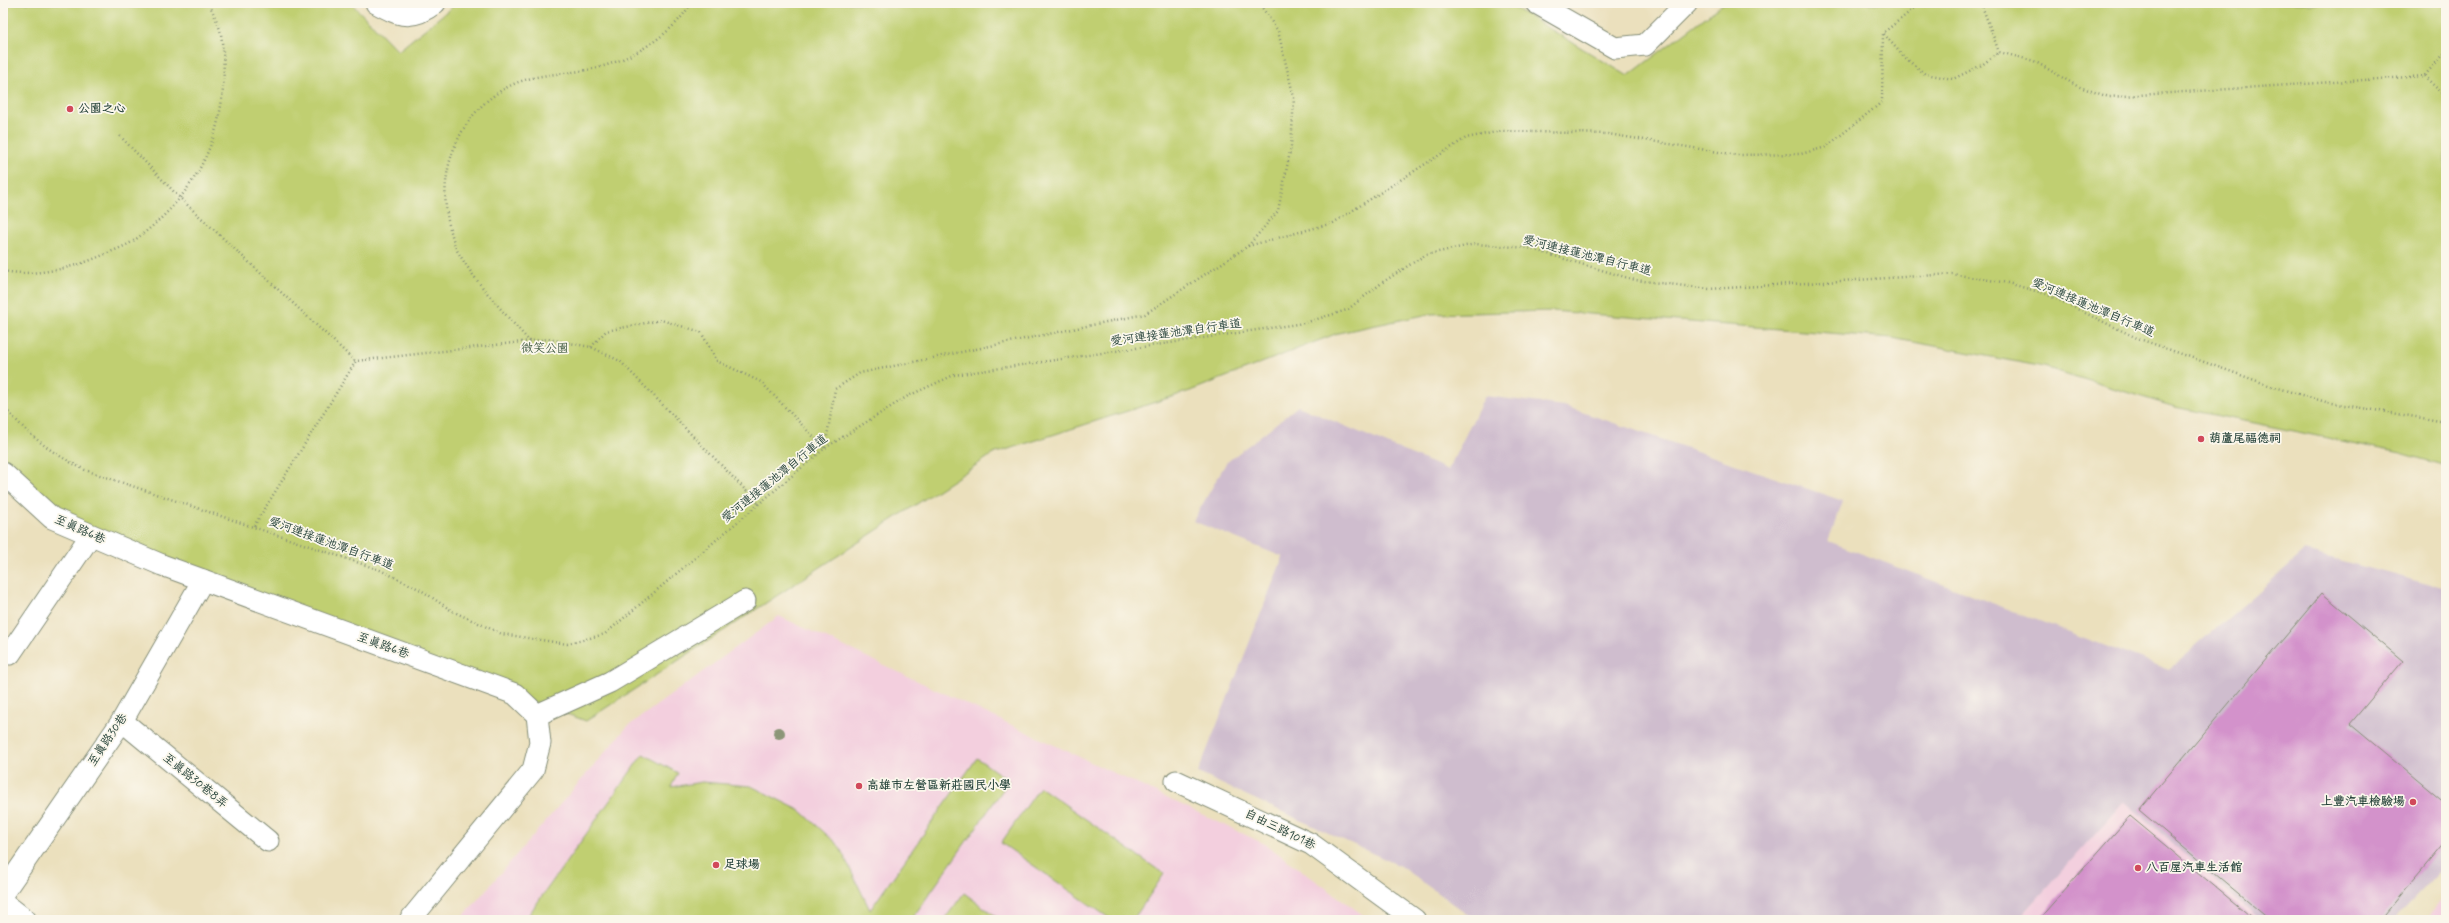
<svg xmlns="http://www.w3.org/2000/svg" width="2449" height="923" viewBox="0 0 2449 923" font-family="Mynerve,'LXGW WenKai TC',sans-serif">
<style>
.built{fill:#f3cfde}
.industrial{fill:#cfbdce}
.green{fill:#c0cf71;stroke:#708652}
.building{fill:#d392cb}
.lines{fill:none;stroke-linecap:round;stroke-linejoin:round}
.lane-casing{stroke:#858e78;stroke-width:23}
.street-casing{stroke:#858e78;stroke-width:24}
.path{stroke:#858e78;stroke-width:2.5;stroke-dasharray:1 3;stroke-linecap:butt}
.lane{stroke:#fff;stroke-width:21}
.street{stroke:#fff;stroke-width:22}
.tree{fill:#8c9678}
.poi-dot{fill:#d1495b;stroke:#fbf7ec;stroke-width:1.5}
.labels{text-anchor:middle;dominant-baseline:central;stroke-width:3.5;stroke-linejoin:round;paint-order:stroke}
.poi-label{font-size:12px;font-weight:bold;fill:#1f3d34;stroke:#fbf7ec;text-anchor:start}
.street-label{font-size:12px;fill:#1f3d34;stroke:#fbf7ec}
.park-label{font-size:12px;fill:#3f5a40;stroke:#fbf7ec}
</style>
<rect width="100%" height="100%" fill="#fbf7ec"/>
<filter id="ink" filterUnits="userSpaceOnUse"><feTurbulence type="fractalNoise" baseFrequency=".025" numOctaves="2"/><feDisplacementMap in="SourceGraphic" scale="8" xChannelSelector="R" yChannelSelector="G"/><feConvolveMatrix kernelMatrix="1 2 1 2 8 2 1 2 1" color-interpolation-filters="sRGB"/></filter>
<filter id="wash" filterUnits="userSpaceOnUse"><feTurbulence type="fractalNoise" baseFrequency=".012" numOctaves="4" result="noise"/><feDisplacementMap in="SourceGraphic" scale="16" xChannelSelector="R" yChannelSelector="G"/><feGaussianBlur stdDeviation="0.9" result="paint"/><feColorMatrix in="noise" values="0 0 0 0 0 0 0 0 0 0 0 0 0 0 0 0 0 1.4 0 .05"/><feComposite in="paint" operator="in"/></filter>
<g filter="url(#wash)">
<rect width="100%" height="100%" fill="#ebe0bd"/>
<g class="built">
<path d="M 779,616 L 1265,844 L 1370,920 L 460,920 L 627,727 Z"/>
<path d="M 2124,800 L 2265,920 L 2018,920 Z"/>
<path d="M 2446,896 L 2446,920 L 2425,920 Z"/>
</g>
<path class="industrial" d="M 1485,396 L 1564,406 L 1843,501 L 1828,541 L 2169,670 L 2305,551 L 2446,589 L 2446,865 L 2394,920 L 2261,920 L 2124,801 L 2018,920 L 1475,920 L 1400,866 L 1198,773 L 1283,557 L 1193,521 L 1226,463 L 1298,406 L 1448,470 Z"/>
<g class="green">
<path d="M 3,3 L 351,3 L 398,51 L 457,3 L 1507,3 L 1628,76 L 1724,3 L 2446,3 L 2446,466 L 2401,453 L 2175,407 L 2044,367 L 1892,338 L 1552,311 L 1429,314 L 1338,333 L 1190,391 L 993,454 L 586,721 L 203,580 L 52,518 L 3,473 Z"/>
<path d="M 643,754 L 678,773 L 671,787 L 702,782 L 751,786 L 801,811 L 839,846 L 870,910 L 977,758 L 1009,781 L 911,920 L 525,920 Z"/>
<path d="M 1040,787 L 1164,874 L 1133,920 L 1112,920 L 1001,843 Z"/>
<path d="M 964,893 L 1001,920 L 944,920 Z"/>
</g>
<g id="blocks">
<g class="building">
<path d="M 2322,593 L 2403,661 L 2350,724 L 2446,804 L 2446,841 L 2380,920 L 2270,920 L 2139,810 Z"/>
<path d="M 2130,816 L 2255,920 L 2038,920 Z"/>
</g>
</g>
</g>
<g filter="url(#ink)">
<use href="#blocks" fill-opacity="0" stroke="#858e78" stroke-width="1"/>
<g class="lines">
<defs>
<g id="lane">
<path d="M 376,3 C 400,16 412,21 435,3"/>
<path d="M 1536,3 L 1615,48 L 1645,45 L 1687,3"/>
<path d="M 3,473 L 52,518 L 162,565 L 515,694 L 537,715 L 540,743 L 533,770 L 410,920"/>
<path d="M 10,654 L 91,535"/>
<path d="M 537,715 L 610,682 L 745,601"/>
<path d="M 122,721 L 268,841"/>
<path d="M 1176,781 L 1311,844 L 1415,920"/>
<path d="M 3,893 L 122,721 L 203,580"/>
</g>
<path id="street" d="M 3,903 L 25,920"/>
</defs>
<use href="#lane" class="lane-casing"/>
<use href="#street" class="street-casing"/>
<g class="path">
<path d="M 1981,3 L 1999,52"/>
<path d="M 1884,34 L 1903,56 L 1925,74 L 1953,79 L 1982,65 L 1999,52 L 2034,61 L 2077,86 L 2109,97 L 2424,76 L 2446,52"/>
<path d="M 2424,76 L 2446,97"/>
<path d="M 120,136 L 181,199 L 355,361"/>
<path d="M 1248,246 L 1333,223 L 1466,138 L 1501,131 L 1608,134 L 1737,155 L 1801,154 L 1826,147 L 1882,102 L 1883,33 L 1921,3"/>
<path d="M 3,271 C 36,277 74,268 103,255 C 114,250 127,246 136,239 C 205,189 233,118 221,34 C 219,24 213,13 209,3"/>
<path d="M 530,342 C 505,313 477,285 458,252 C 454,246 453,238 451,232 C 433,175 459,107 516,83 C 539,74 563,74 587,70 C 624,64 673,36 691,3"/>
<path d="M 591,347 L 606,331 L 661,320 L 701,332 L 717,361 L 761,382 L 824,448"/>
<path d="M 3,406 C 31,437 48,451 85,470 L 380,570 L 421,590 L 452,611 L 502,634 L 567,644 L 605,634 L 825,448 L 908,396 L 954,375 L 1304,323 L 1347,310 L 1383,282 L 1425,255 L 1475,244 L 1528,248 L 1635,280 L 1710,289 L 1952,274 L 2008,283 L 2046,294 L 2137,338 L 2274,387 L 2326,402 L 2446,422"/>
<path d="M 825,448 L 835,389 L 860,373 L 1145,314 L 1248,246 L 1278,211 L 1291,147 L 1294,98 L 1278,31 L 1259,3"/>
<path d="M 254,526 L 356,361 L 548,339 L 591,347 L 620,361 L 759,504"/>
</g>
<use href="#lane" class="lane"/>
<use href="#street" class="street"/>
</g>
<circle class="tree" cx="779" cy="733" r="6"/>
</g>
<g class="poi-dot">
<circle cx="70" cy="109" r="4"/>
<circle cx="2201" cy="439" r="4"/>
<circle cx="859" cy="786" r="4"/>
<circle cx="2413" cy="802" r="4"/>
<circle cx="716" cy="865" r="4"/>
<circle cx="2138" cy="868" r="4"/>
</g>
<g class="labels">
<g class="poi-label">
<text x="78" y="109">公園之心</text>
<text x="2209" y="439">葫蘆尾福德祠</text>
<text x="867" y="786">高雄市左營區新莊國民小學</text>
<text x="2405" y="802" text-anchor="end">上豐汽車檢驗場</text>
<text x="724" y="865">足球場</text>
<text x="2146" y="868">八百屋汽車生活館</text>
</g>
<g class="street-label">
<text transform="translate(1587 256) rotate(14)">愛河連接蓮池潭自行車道</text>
<text transform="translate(2093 308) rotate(23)">愛河連接蓮池潭自行車道</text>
<text transform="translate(1176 333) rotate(-8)">愛河連接蓮池潭自行車道</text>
<text transform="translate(775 479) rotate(-39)">愛河連接蓮池潭自行車道</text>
<text transform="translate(80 530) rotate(24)">至真路6巷</text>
<text transform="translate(331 544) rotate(20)">愛河連接蓮池潭自行車道</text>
<text transform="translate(383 646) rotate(20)">至真路6巷</text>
<text transform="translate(108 740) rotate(-56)">至真路30巷</text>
<text transform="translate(195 781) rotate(39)">至真路30巷8弄</text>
<text transform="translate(1280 830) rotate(26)">自由三路101巷</text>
</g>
<g class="park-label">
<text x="545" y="349">微笑公園</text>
</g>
</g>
<rect width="2449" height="923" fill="none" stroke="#fbf7ec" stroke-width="16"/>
</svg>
